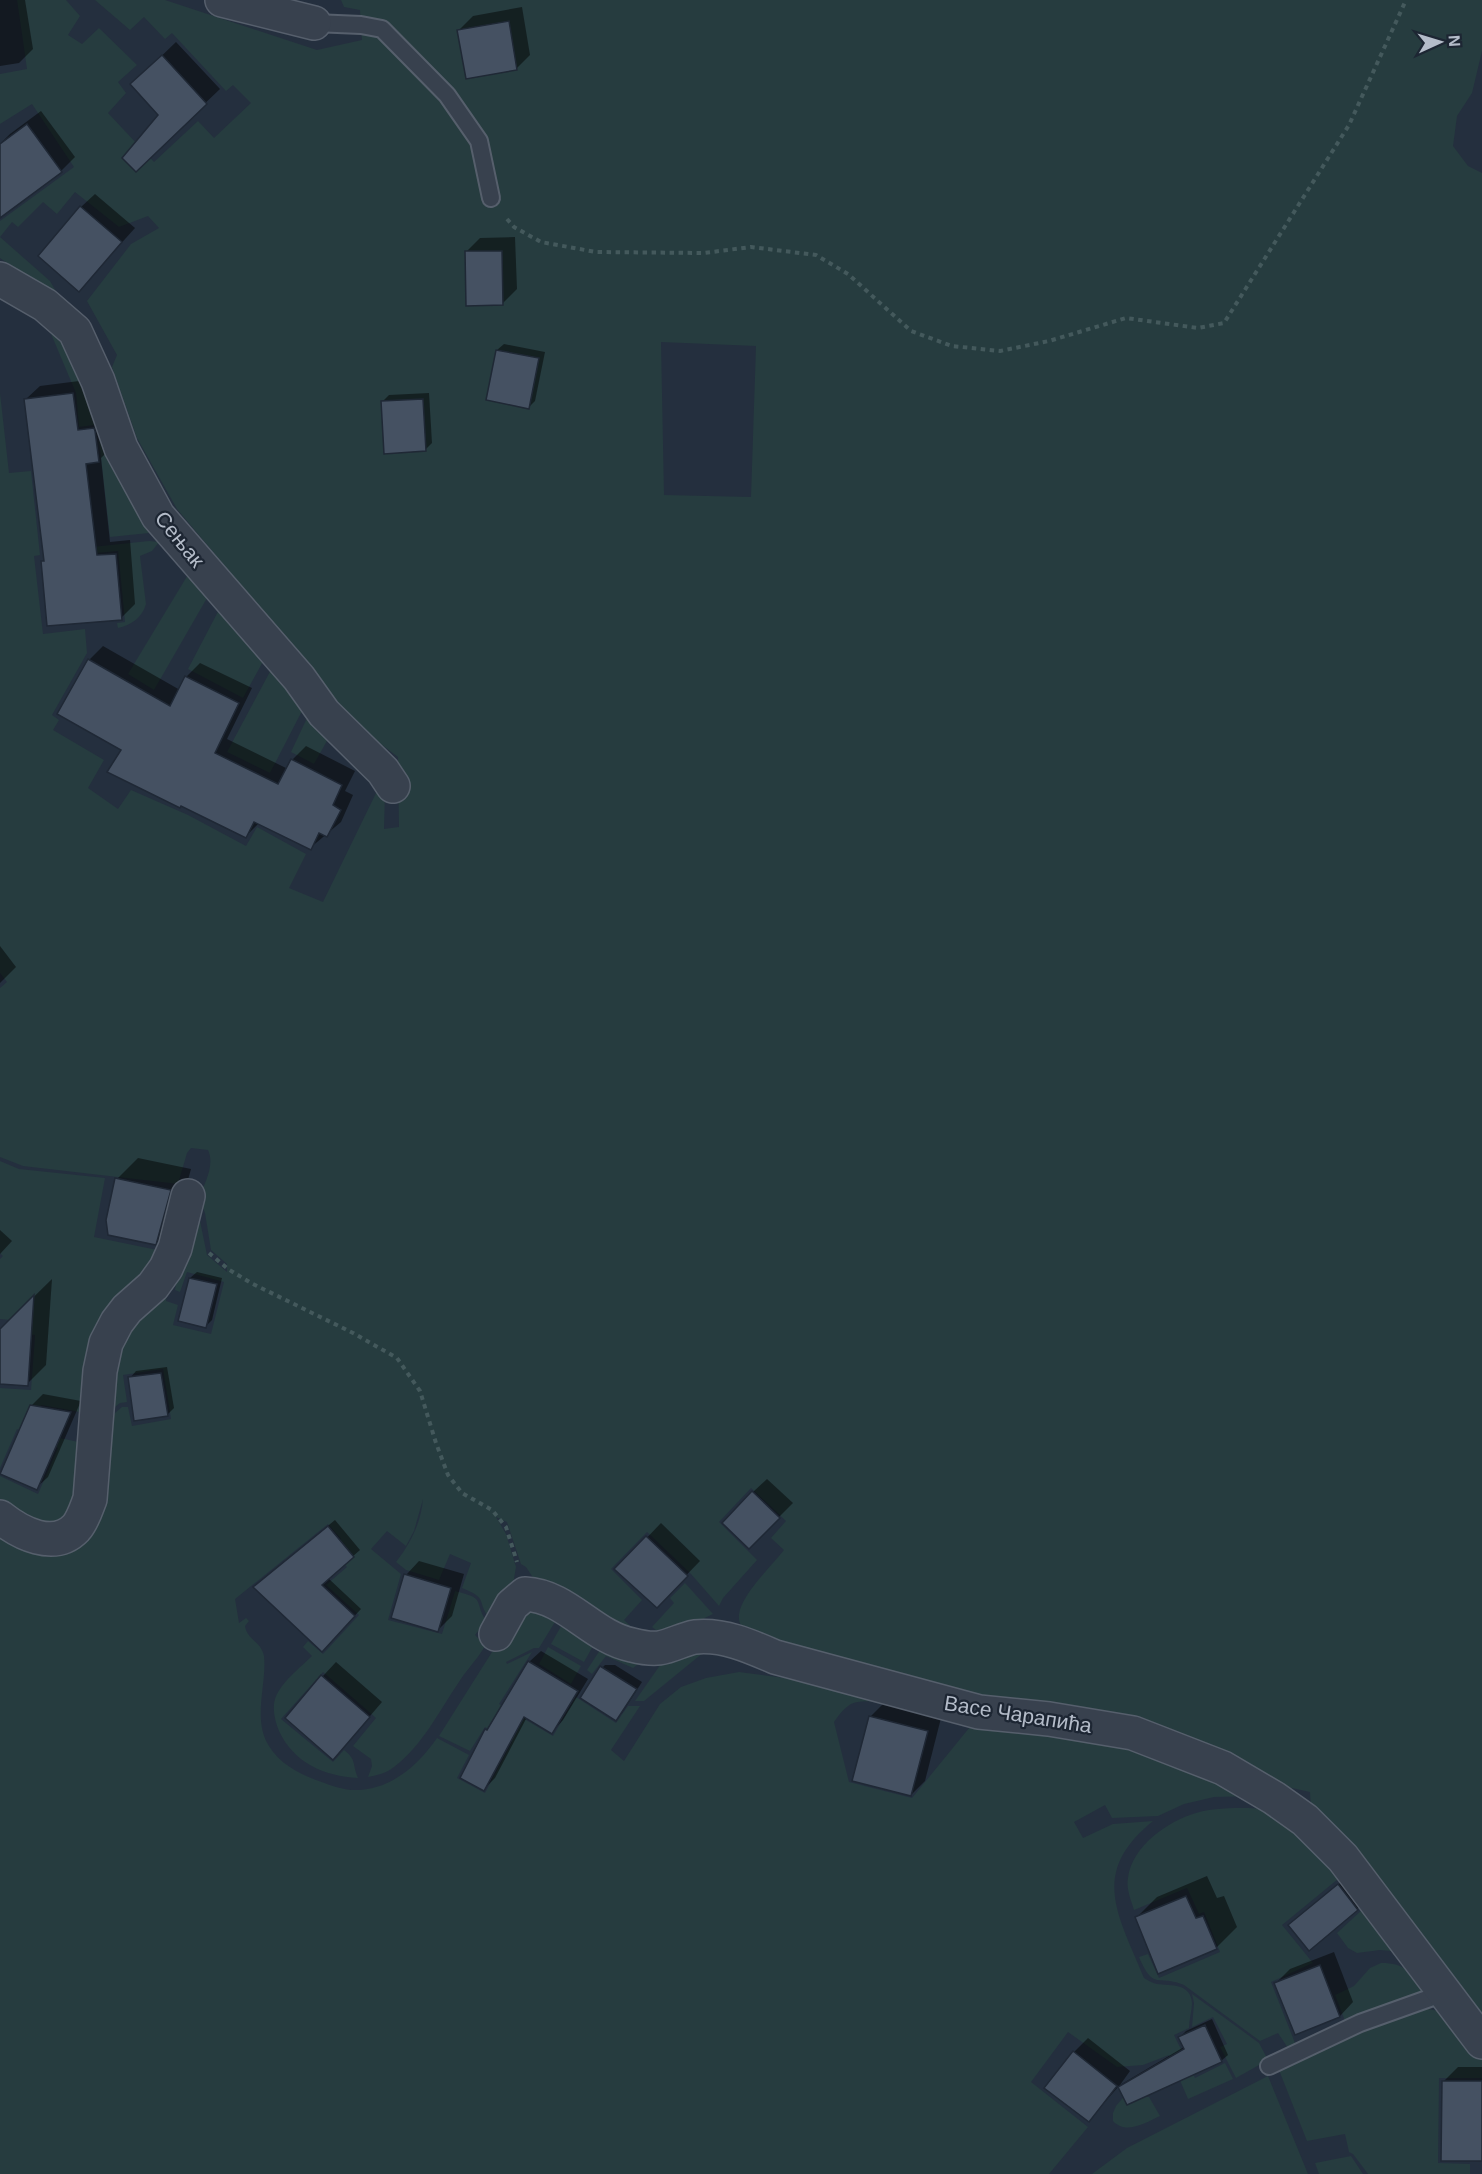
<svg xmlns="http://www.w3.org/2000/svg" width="1482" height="2174" viewBox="0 0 1482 2174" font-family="Helvetica,sans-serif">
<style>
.green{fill:#263c3f;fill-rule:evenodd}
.shadow{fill:#0007}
.building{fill:#455162;stroke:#1f2835;stroke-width:1.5}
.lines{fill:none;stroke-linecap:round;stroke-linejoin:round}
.service-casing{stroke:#565f6c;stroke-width:20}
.minor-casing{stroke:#565f6c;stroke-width:36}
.path{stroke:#44595c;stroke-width:4;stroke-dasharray:4.5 4.5;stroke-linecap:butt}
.service{stroke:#38414e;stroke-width:16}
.minor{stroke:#38414e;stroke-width:33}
.labels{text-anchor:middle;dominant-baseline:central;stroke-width:4.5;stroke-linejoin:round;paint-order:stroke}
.street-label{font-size:21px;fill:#b4bcc9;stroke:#1d2633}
</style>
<rect width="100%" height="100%" fill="#242f3e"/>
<g class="green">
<path d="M 17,0 L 66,0 L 80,16 L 68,35 L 82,44 L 99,28 L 137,65 L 118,82 L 126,93 L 108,113 L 154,162 L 198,121 L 214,138 L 251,103 L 233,85 L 226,91 L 172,33 L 165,39 L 144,17 L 130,30 L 95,0 L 165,0 L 317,50 L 362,40 L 360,10 L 344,7 L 341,0 L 1482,0 L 1482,51 L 1472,93 L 1457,116 L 1453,146 L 1468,166 L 1482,173 L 1482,2028 L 1311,1808 L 1310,1792 L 1283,1786 L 986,1701 L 877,1674 L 747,1631 C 743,1628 739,1624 739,1619 C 737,1598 772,1566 784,1550 L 771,1538 L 786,1521 L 751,1488 L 719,1522 L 757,1560 L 723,1598 L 719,1606 L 691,1574 L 647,1532 L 611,1569 L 642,1600 L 624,1620 L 646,1641 L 536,1582 L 526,1567 L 521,1564 L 507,1522 L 496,1517 L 506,1534 L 516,1567 L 512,1590 L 489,1618 C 476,1600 489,1599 462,1588 L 471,1563 L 450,1554 L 439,1580 L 406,1570 L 396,1562 C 411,1543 421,1522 423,1499 L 414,1531 L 406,1546 L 387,1531 L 371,1549 L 401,1574 L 388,1620 L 442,1634 L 455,1591 C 487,1599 473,1600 486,1621 L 475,1635 L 481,1641 L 491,1631 C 487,1650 469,1666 459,1682 C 439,1711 423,1745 394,1767 C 387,1773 378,1775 368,1777 L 372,1766 L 371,1759 L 353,1746 L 376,1718 L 323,1672 L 281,1719 L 333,1762 L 344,1750 C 357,1760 352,1764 358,1778 C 324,1776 294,1763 279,1731 C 275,1721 272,1709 275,1699 C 281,1682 300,1668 312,1656 L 303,1647 L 308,1641 L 323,1654 L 359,1615 L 326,1585 L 347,1567 L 330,1548 L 341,1539 L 328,1524 L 235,1599 L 239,1623 L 246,1618 L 249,1621 L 245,1626 C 247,1640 261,1641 264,1656 C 267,1685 252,1719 269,1746 C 279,1763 298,1773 316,1780 C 327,1784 340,1789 351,1790 C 388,1792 417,1767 437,1738 L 469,1755 L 457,1778 L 485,1793 L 512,1742 L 485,1727 L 470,1751 L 439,1736 L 521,1606 L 558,1617 L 539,1648 L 534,1648 L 506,1662 L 507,1664 L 532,1652 L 499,1704 L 553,1736 L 576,1697 L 616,1723 L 628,1706 L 640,1706 L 611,1750 L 624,1761 L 660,1704 L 681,1687 L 706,1678 L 739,1672 L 800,1680 L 932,1714 C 912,1710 868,1695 851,1704 C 843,1709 839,1715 834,1722 L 849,1782 L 912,1798 L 974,1722 L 1127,1743 L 1257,1796 L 1214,1797 L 1184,1804 L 1158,1816 L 1112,1818 L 1105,1805 L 1074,1822 L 1083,1838 L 1113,1824 L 1153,1821 C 1089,1873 1118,1914 1144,1978 C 1149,1981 1152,1983 1157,1984 C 1171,1986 1191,1983 1192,2003 C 1192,2011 1189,2019 1189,2028 L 1174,2035 L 1195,2078 L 1225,2063 L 1233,2079 L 1188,2099 L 1169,2055 L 1143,2065 L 1117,2067 L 1068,2032 L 1031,2082 L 1088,2127 L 1049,2174 L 0,2174 L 0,1526 L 46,1557 L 65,1550 L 102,1424 L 122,1407 L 128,1407 L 132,1426 L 171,1419 L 163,1369 L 123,1375 L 127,1402 L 120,1403 L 102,1417 L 111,1348 L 169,1276 L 166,1301 L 178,1305 L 173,1325 L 211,1334 L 224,1282 L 187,1272 L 180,1292 L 175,1290 L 181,1253 L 199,1216 L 207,1255 L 227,1272 L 227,1264 L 211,1250 L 205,1213 L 199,1197 C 205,1183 215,1165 208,1150 L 191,1148 L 187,1153 L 178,1184 L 23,1166 L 0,1157 L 0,988 L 7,982 L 0,973 L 0,393 L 9,473 L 31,471 L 40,555 L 34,556 L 43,634 L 85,629 L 87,653 L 52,715 L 59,720 L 53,730 L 104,760 L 88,788 L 118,809 L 131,790 L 188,815 L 246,846 L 257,827 L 306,854 L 289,888 L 323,902 L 378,789 L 385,792 L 384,829 L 399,827 L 398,757 L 345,717 L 308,665 L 177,509 L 137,438 L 112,367 L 117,355 L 87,301 L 131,244 L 159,228 L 148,216 L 119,227 L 75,192 L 57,214 L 43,202 L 18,227 L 12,222 L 0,237 L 50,281 L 58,295 L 54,295 L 0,258 L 0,221 L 74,167 L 32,104 L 0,124 L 0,74 L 27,69 ZM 511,38 L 517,70 L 469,78 ZM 661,342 L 756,346 L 751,497 L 664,495 Z"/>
<path d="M 49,329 L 61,341 L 82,386 L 95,425 L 79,427 L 76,393 Z"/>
<path d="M 99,440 L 111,466 L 149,533 L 110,537 Z"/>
<path d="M 149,541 L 159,542 L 152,551 L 140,556 L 146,604 C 142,618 131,625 118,628 L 117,623 L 125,622 L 118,551 L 54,557 L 53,551 Z"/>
<path d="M 189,573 L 211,591 L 154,690 L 128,674 Z"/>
<path d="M 222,604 L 266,656 L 243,698 L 188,669 Z"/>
<path d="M 273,666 L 303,709 L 270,773 L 227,752 Z"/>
<path d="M 308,716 L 328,739 L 314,764 L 291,752 Z"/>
<path d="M 0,1161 L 19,1169 L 105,1178 L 94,1237 L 167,1252 L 83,1420 L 79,1421 L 80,1412 L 41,1405 L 36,1433 L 88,1444 L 84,1491 L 57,1528 L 0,1509 L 0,1476 L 38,1494 L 58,1448 L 17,1429 L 0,1468 L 0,1388 L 31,1390 L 35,1335 L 10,1333 L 11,1320 L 0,1319 L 0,1259 L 3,1256 L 0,1253 Z"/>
<path d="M 685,1583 L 713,1614 L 678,1631 L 660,1633 L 652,1627 L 674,1603 L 670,1598 Z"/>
<path d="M 564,1621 L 593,1646 L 584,1662 L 551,1644 Z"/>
<path d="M 604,1644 L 642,1661 L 633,1668 L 606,1656 L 592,1674 L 587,1670 Z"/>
<path d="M 548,1647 L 581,1666 L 571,1684 L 539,1664 Z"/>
<path d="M 709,1648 L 644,1701 L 635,1701 L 663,1661 Z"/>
<path d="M 1248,1808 L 1267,1809 L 1310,1840 L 1401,1952 L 1380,1950 L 1357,1953 L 1348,1948 L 1337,1933 L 1362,1910 L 1338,1879 L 1282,1925 L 1313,1963 L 1271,1982 L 1295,2043 L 1288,2048 L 1278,2033 L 1260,2041 L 1184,1985 C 1158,1974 1154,1992 1139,1957 L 1148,1954 L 1159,1978 L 1220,1952 L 1204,1912 L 1199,1914 L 1187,1888 L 1134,1910 C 1131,1900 1126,1889 1128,1878 C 1132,1846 1168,1821 1196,1813 C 1213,1808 1230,1808 1248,1808 Z"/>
<path d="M 1381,1963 C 1406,1963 1410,1973 1425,1991 L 1345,2021 L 1335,1995 L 1354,1986 L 1370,1968 Z"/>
<path d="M 1192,1994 L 1259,2043 L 1268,2060 L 1236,2078 L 1220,2047 L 1227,2044 L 1213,2017 L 1192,2027 L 1194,2003 Z"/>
<path d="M 1424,2008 L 1442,2012 L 1482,2055 L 1482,2078 L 1439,2078 L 1438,2163 L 1470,2164 L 1470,2174 L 1368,2174 L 1353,2154 L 1349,2152 L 1345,2134 L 1307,2141 L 1279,2070 L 1376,2022 Z"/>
<path d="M 1268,2076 L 1308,2174 L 1092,2174 L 1127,2148 Z"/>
<path d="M 1128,2092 L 1141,2097 L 1149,2097 L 1160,2116 C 1145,2123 1126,2135 1113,2121 L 1113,2113 L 1116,2106 Z"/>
<path d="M 1351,2156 L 1363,2174 L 1319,2174 L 1315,2163 Z"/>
</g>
<g class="shadow">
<path d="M 0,0 L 25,0 L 33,49 L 19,63 L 0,66 Z"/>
<path d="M 522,7 L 530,55 L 516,69 L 459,30 L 473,16 Z"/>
<path d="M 176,42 L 220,89 L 136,169 L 160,115 L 146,71 Z"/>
<path d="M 41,111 L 75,157 L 61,171 L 9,209 L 0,197 L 0,144 L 10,134 Z"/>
<path d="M 95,194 L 135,228 L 79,290 L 81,207 Z"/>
<path d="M 515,237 L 517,289 L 503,303 L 466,252 L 480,238 Z"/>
<path d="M 504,344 L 545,352 L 535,401 L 529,407 L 497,350 Z"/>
<path d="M 87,380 L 91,416 L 108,415 L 112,447 L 101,458 L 110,542 L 130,540 L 135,604 L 121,618 L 42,562 L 45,558 L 26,399 L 40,386 Z"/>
<path d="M 429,393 L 432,443 L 425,450 L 382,402 L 389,395 Z"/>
<path d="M 103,646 L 180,690 L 186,677 L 200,663 L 252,688 L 227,739 L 288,769 L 292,760 L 306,746 L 355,771 L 345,791 L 353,795 L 341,822 L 310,848 L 259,823 L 246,836 L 123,750 L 89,660 Z"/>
<path d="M 0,946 L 16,967 L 0,983 Z"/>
<path d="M 138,1158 L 191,1169 L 176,1223 L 155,1244 L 117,1179 Z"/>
<path d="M 0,1230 L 12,1241 L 0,1254 Z"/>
<path d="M 197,1272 L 222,1278 L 212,1320 L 206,1326 L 190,1278 Z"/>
<path d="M 52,1279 L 46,1365 L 27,1384 L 0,1382 L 0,1330 Z"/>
<path d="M 167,1367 L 174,1408 L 167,1415 L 130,1378 L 136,1371 Z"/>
<path d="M 43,1394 L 81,1401 L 48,1477 L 36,1488 L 31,1406 Z"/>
<path d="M 767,1479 L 793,1503 L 749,1547 L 753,1492 Z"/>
<path d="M 335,1520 L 360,1550 L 328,1578 L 361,1609 L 329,1643 L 261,1581 Z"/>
<path d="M 661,1523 L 700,1561 L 670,1592 L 617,1569 Z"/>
<path d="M 419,1561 L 464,1574 L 452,1616 L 438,1630 L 406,1575 Z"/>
<path d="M 541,1651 L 588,1679 L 563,1720 L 552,1732 L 527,1717 L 495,1778 L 484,1789 L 486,1730 L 492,1725 L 529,1662 Z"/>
<path d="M 336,1662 L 382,1702 L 346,1744 L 323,1676 Z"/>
<path d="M 605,1665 L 615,1665 L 642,1682 L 622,1713 L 615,1720 L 598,1672 Z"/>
<path d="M 884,1703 L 941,1718 L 925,1781 L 911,1795 L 870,1717 Z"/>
<path d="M 1207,1876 L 1217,1898 L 1224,1896 L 1237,1927 L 1216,1948 L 1136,1918 L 1157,1897 Z"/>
<path d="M 1345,1879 L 1364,1903 L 1309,1949 L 1297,1918 Z"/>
<path d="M 1334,1952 L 1353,2002 L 1340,2016 L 1276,1983 L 1290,1969 Z"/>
<path d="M 1212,2019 L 1228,2055 L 1221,2061 L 1127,2103 L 1119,2086 L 1089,2120 L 1046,2088 L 1074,2052 L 1088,2038 L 1130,2071 L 1120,2085 L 1184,2047 L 1180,2037 L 1186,2031 Z"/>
<path d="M 1458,2067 L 1482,2067 L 1482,2159 L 1444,2081 Z"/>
</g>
<g class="building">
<path d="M 509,21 L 517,70 L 466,79 L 457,30 Z"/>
<path d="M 162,55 L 207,104 L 136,172 L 122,158 L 158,115 L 130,84 Z"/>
<path d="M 27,124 L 62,172 L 0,218 L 0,144 Z"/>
<path d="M 80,206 L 122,242 L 79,292 L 38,256 Z"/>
<path d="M 465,251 L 502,251 L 503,305 L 466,306 Z"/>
<path d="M 496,350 L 539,358 L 529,409 L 486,400 Z"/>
<path d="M 73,393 L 78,430 L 94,428 L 95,431 L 99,462 L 86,464 L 97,555 L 116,554 L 122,620 L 47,626 L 41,561 L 44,561 L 24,399 Z"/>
<path d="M 423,399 L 426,451 L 384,454 L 381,401 Z"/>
<path d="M 88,659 L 170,706 L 185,676 L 239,703 L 215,753 L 278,784 L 291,759 L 342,785 L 333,805 L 341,810 L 327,837 L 319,833 L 311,850 L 254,822 L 246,838 L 181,806 L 180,808 L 107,772 L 121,750 L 57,714 Z"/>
<path d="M 115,1178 L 171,1190 L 156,1245 L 108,1235 L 106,1220 Z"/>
<path d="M 189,1278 L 217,1284 L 206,1328 L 178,1321 Z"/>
<path d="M 34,1295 L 28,1386 L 0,1384 L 0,1329 Z"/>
<path d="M 161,1373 L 168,1416 L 134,1421 L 128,1377 Z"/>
<path d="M 30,1405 L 71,1412 L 37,1490 L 0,1474 Z"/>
<path d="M 752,1491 L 780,1518 L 749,1549 L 722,1523 Z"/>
<path d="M 328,1526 L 354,1557 L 322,1585 L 355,1616 L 322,1652 L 253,1587 Z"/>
<path d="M 646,1536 L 688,1576 L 657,1608 L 614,1569 Z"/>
<path d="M 404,1574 L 451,1588 L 438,1632 L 391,1618 Z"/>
<path d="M 528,1661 L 578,1691 L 552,1734 L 524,1717 L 484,1791 L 460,1778 L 485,1729 L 487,1730 Z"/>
<path d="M 600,1666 L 637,1689 L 616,1721 L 580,1698 Z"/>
<path d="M 321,1675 L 370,1717 L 333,1760 L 285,1718 Z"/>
<path d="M 869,1716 L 928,1731 L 911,1796 L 852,1781 Z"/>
<path d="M 1338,1884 L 1358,1910 L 1309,1951 L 1288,1925 Z"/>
<path d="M 1186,1896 L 1196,1918 L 1203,1916 L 1217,1949 L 1158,1974 L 1135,1917 Z"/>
<path d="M 1320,1965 L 1340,2017 L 1295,2035 L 1274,1983 Z"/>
<path d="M 1205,2025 L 1222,2062 L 1127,2105 L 1118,2087 L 1184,2049 L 1178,2037 Z"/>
<path d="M 1073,2051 L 1117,2086 L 1089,2122 L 1044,2088 Z"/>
<path d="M 1442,2081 L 1482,2081 L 1482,2161 L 1441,2161 Z"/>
</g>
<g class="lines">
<defs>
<g id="service">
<path d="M 314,23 L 361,25 L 382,29 L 447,95 L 479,141 L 491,198"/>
<path d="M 1269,2066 L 1360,2023 L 1444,1993"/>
</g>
<g id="minor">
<path d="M 222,0 L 314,23"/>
<path d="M 0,279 L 45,305 L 75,331 L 98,381 L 121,448 L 158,516 L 299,678 L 324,713 L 383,771 L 393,786"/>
<path d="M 0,1517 C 20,1533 54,1551 76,1528 C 83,1520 86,1509 90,1499 L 100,1371 L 106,1343 L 117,1322 L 127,1309 L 153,1286 L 166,1268 L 175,1248 L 188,1196"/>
<path d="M 496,1634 L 512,1605 L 525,1594 C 567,1596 592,1637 632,1645 C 640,1647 652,1649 659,1648 C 672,1646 683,1639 695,1637 C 723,1634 750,1646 775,1657 L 979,1712 L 1049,1719 L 1133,1733 L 1223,1768 L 1274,1798 L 1305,1820 L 1343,1858 L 1482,2042"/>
</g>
</defs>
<use href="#service" class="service-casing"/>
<use href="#minor" class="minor-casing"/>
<g class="path">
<path d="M 507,219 L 514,227 L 541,242 L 596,252 L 704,253 L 751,247 L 816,255 L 848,274 L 911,331 L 952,346 L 1000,351 L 1049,341 L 1126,318 L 1198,328 L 1224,323 L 1349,125 L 1406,0"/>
<path d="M 209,1253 L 228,1269 L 251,1283 L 353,1333 L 397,1358 L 420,1391 L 436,1443 L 448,1475 L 462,1493 L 492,1510 L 506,1527 L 517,1562"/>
</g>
<use href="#service" class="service"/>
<use href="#minor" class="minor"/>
</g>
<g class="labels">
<g class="street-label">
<text transform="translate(180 539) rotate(51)">Сењак</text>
<text transform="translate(1018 1714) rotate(9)">Васе Чарапића</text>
</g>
</g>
<g transform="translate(1440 42) rotate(86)" stroke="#1d2633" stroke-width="4.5" paint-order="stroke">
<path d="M0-4.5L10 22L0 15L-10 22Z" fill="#b4bcc9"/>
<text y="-9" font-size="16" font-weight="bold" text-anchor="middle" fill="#b4bcc9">N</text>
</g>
</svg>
